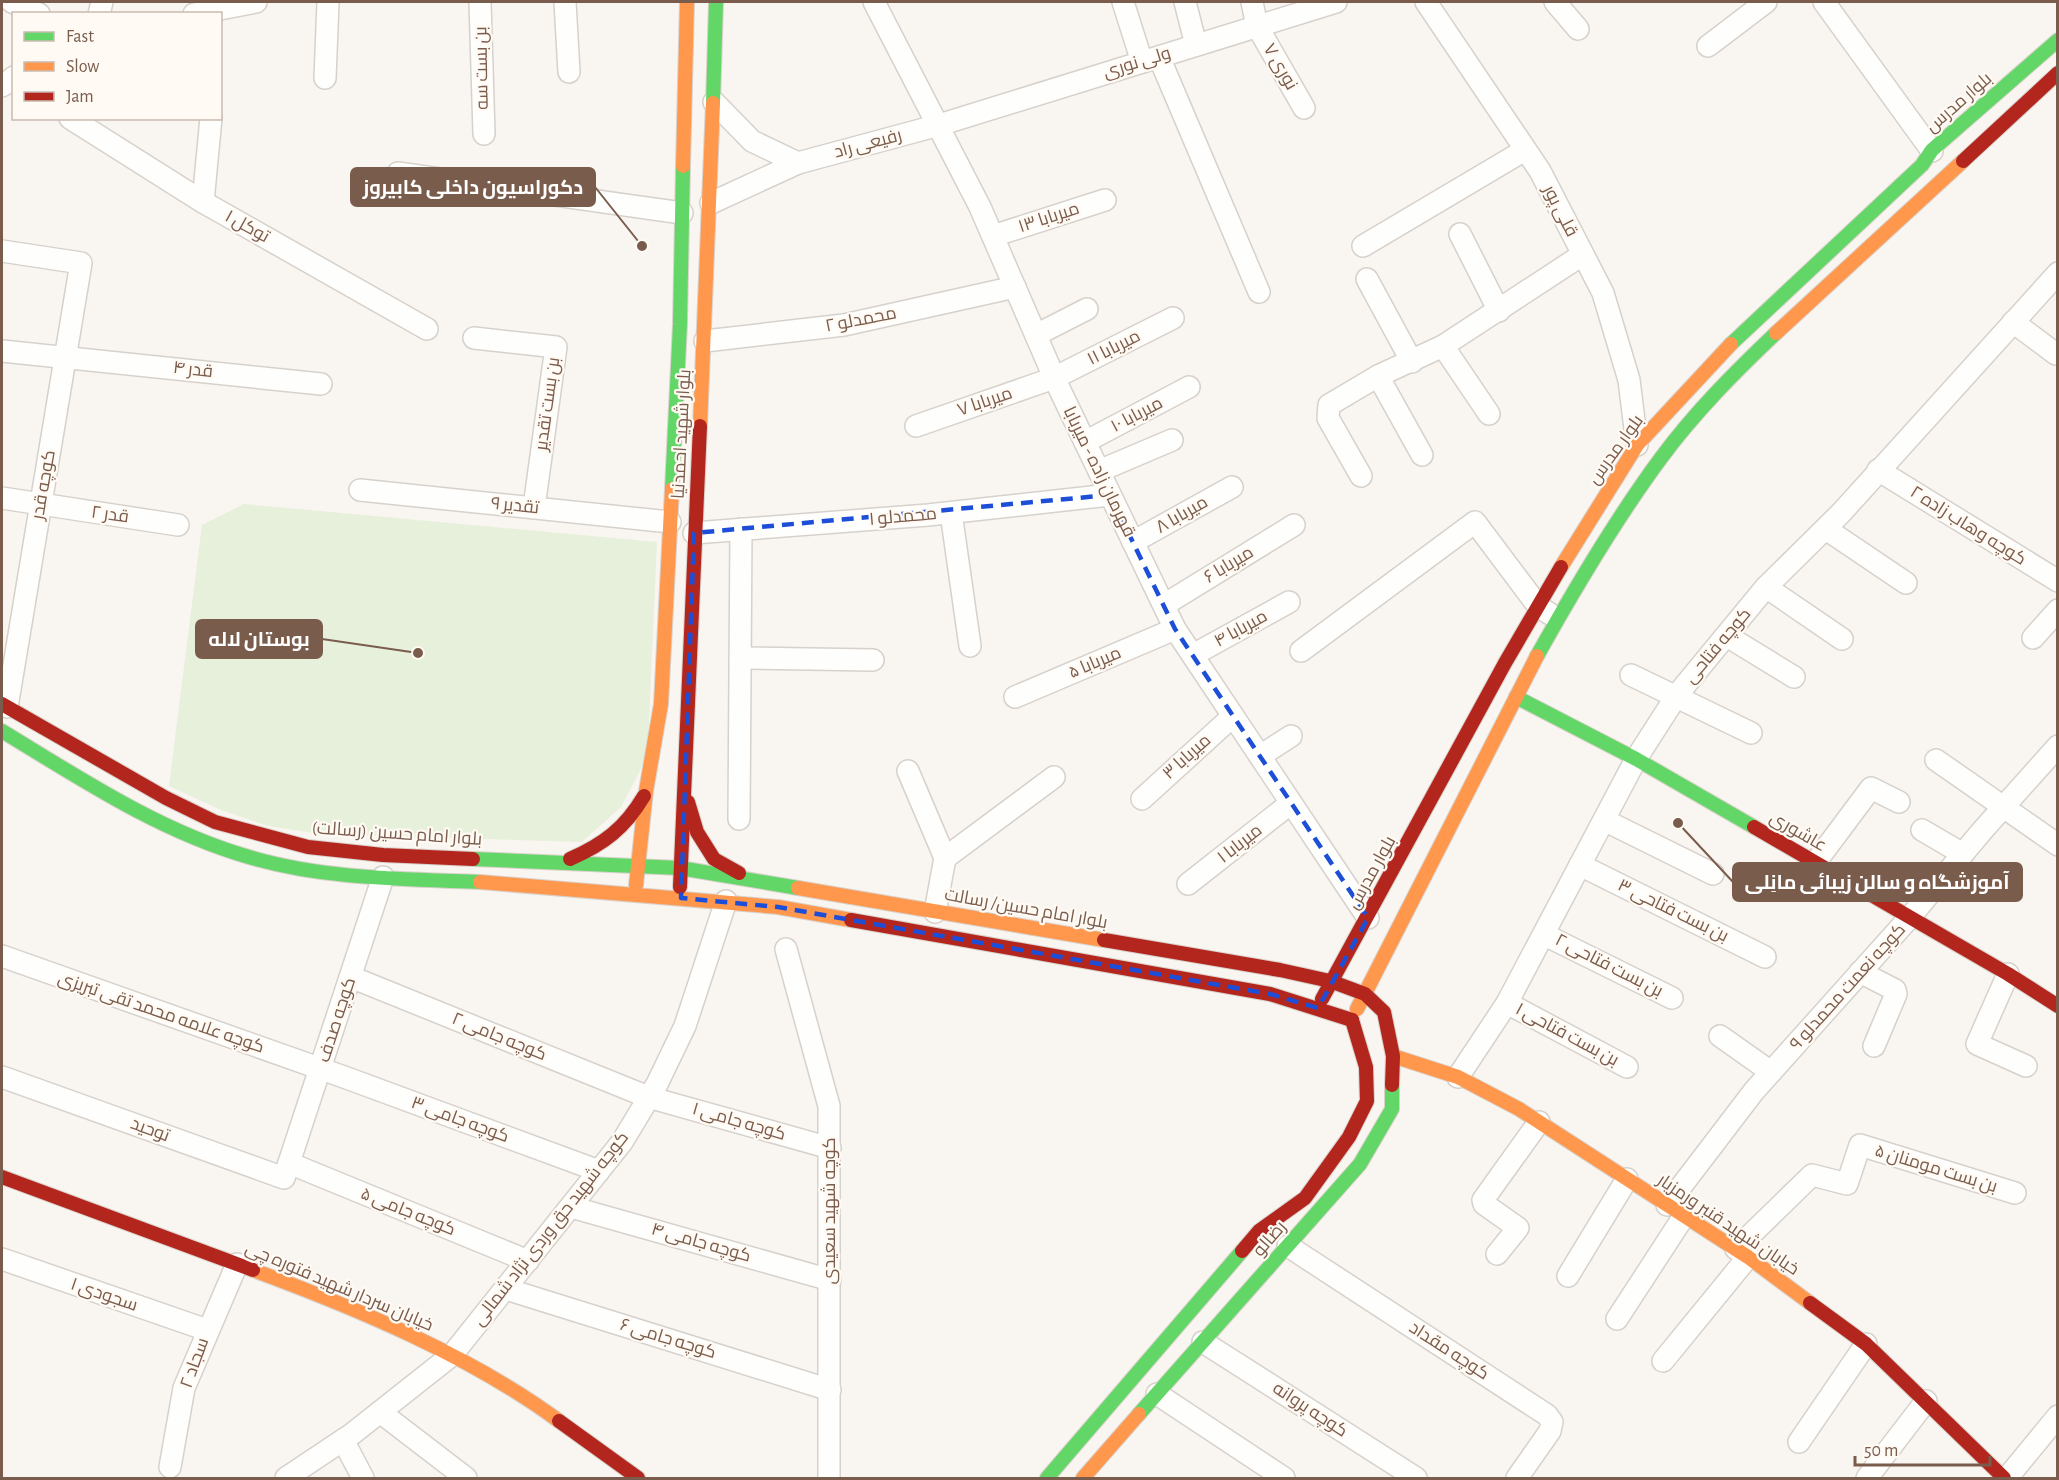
<svg xmlns="http://www.w3.org/2000/svg" width="2059" height="1480" viewBox="0 0 2059 1480" font-family="'Alegreya Sans',Cairo,sans-serif">
<style>
.green{fill:#e7f0db}
.lines{fill:none;stroke-linecap:round;stroke-linejoin:round}
.street-casing{stroke:#d7d1cb;stroke-width:24}
.fast-casing{stroke:#d9d2cb;stroke-width:16}
.slow-casing{stroke:#d9d2cb;stroke-width:16}
.jam-casing{stroke:#d9d2cb;stroke-width:16}
.street{stroke:#fefefd;stroke-width:21}
.fast{stroke:#63d668;stroke-width:14}
.slow{stroke:#ff974d;stroke-width:14}
.jam{stroke:#b3261e;stroke-width:14}
.marked{fill:none;stroke:#1d4ed8;stroke-width:4.5;stroke-dasharray:12 8;stroke-linejoin:round}
.labels{text-anchor:middle;dominant-baseline:central;stroke-width:4.5;stroke-linejoin:round;paint-order:stroke}
.street-label{font-size:18px;fill:#7a5c4d;stroke:#fffaf3}
.leader{fill:none;stroke:#7a5c4d;stroke-width:2}
.callout-dot{fill:#7a5c4d;stroke:#fffaf3;stroke-width:2}
.callout{fill:#7a5c4d;stroke:#7a5c4d;stroke-width:2}
.callout-label{font-size:20px;text-anchor:middle;font-weight:bold;fill:#fff}
</style>
<rect width="100%" height="100%" fill="#f9f5f0"/>
<path class="green" d="M 244,504 L 657,542 L 648,743 L 640,771 L 621,807 L 582,842 L 320,834 L 268,826 L 221,810 L 169,786 L 202,525 Z"/>
<g class="lines">
<defs>
<g id="street">
<path d="M 12,2 L 39,14"/>
<path d="M 480,2 L 484,134"/>
<path d="M 565,2 L 569,72"/>
<path d="M 874,2 L 980,207 L 1057,384 L 1175,629 L 1368,918"/>
<path d="M 1123,2 L 1142,62"/>
<path d="M 1185,2 L 1196,45"/>
<path d="M 1252,2 L 1257,26 L 1304,108"/>
<path d="M 1426,2 L 1540,171 L 1603,293 L 1629,380 L 1637,445"/>
<path d="M 1555,2 L 1578,29"/>
<path d="M 1824,2 L 1932,151"/>
<path d="M 99,14 L 102,2"/>
<path d="M 194,14 L 256,2"/>
<path d="M 1708,46 L 1766,2"/>
<path d="M 1159,57 L 1259,292"/>
<path d="M 325,78 L 328,2"/>
<path d="M 2,86 L 14,77"/>
<path d="M 714,102 L 752,141 L 798,163"/>
<path d="M 70,118 L 203,202 L 427,329"/>
<path d="M 398,173 L 682,213"/>
<path d="M 203,202 L 211,118"/>
<path d="M 711,203 L 798,163 L 939,125 L 1336,2"/>
<path d="M 1460,234 L 1499,311"/>
<path d="M 993,236 L 1105,200"/>
<path d="M 1363,246 L 1525,150"/>
<path d="M 2,251 L 81,263 L 7,707"/>
<path d="M 1367,279 L 1412,362"/>
<path d="M 2013,322 L 2056,354"/>
<path d="M 1036,335 L 1087,309"/>
<path d="M 474,338 L 556,347 L 534,507"/>
<path d="M 705,341 L 844,325 L 1015,287"/>
<path d="M 1443,346 L 1489,414"/>
<path d="M 2,351 L 321,384"/>
<path d="M 1378,376 L 1422,455"/>
<path d="M 916,426 L 1054,378 L 1173,318"/>
<path d="M 1085,442 L 1189,387"/>
<path d="M 1878,470 L 2058,581"/>
<path d="M 1099,471 L 1172,440"/>
<path d="M 1361,476 L 1328,418 L 1329,405 L 1378,376 L 1443,346 L 1582,255"/>
<path d="M 360,490 L 670,522"/>
<path d="M 2,498 L 178,525"/>
<path d="M 951,513 L 970,646"/>
<path d="M 1826,529 L 1906,583"/>
<path d="M 694,533 L 928,515 L 1110,495"/>
<path d="M 1133,542 L 1232,487"/>
<path d="M 1766,587 L 1842,639"/>
<path d="M 1164,605 L 1294,525"/>
<path d="M 1727,636 L 1794,677"/>
<path d="M 2033,638 L 2058,610"/>
<path d="M 1301,651 L 1475,522 L 1538,606 L 1550,614"/>
<path d="M 1193,655 L 1289,602"/>
<path d="M 740,658 L 873,660"/>
<path d="M 1631,675 L 1751,733"/>
<path d="M 1015,697 L 1175,629"/>
<path d="M 1260,756 L 1291,736"/>
<path d="M 1936,760 L 2058,845"/>
<path d="M 908,771 L 945,858 L 935,912"/>
<path d="M 1142,799 L 1233,716"/>
<path d="M 739,819 L 741,529"/>
<path d="M 1604,820 L 1713,874"/>
<path d="M 1922,830 L 1963,854"/>
<path d="M 945,858 L 1054,777"/>
<path d="M 1815,863 L 1871,788 L 1899,802"/>
<path d="M 1580,865 L 1765,957"/>
<path d="M 1188,884 L 1291,803"/>
<path d="M 1545,935 L 1672,998"/>
<path d="M 786,949 L 829,1106 L 829,1478"/>
<path d="M 2,956 L 344,1077 L 599,1171"/>
<path d="M 1860,972 L 1895,990 L 1896,994 L 1874,1046"/>
<path d="M 2008,974 L 1977,1044 L 2026,1066"/>
<path d="M 351,977 L 648,1097 L 830,1148"/>
<path d="M 1507,1003 L 1627,1067"/>
<path d="M 1720,1036 L 1771,1072"/>
<path d="M 2,1077 L 284,1178 L 383,877"/>
<path d="M 1458,1077 L 1507,1003 L 1636,759 L 1677,695 L 1766,587 L 1841,513 L 2058,273"/>
<path d="M 289,1163 L 528,1261"/>
<path d="M 1667,1205 L 1754,1091 L 1910,917 L 1982,831 L 2058,746"/>
<path d="M 571,1207 L 830,1280"/>
<path d="M 1288,1246 L 1547,1415 L 1552,1422 L 1550,1431 L 1517,1478"/>
<path d="M 1736,1249 L 1812,1175 L 1847,1184 L 1860,1145 L 2015,1193"/>
<path d="M 1497,1254 L 1518,1228 L 1484,1204 L 1483,1200 L 1539,1122"/>
<path d="M 2,1259 L 207,1330"/>
<path d="M 1568,1276 L 1627,1179"/>
<path d="M 506,1289 L 830,1390"/>
<path d="M 1617,1319 L 1684,1216"/>
<path d="M 1203,1342 L 1416,1478"/>
<path d="M 1663,1361 L 1748,1257"/>
<path d="M 1157,1394 L 1284,1478"/>
<path d="M 380,1412 L 466,1478"/>
<path d="M 343,1440 L 363,1478"/>
<path d="M 1799,1442 L 1866,1344"/>
<path d="M 170,1467 L 184,1388 L 237,1264"/>
<path d="M 286,1478 L 352,1434 L 452,1355 L 622,1142 L 657,1084 L 685,1026 L 726,901"/>
<path d="M 1867,1478 L 1926,1401"/>
<path d="M 2007,1478 L 2058,1416"/>
</g>
<g id="fast">
<path d="M 713,103 L 716,2"/>
<path d="M 1731,344 L 1922,165 L 1932,150 L 2058,40"/>
<path d="M 672,489 L 680,324 L 683,166"/>
<path d="M 1537,656 C 1575,588 1615,520 1661,458 C 1695,412 1735,372 1776,333"/>
<path d="M 1516,697 L 1636,759 L 1754,827"/>
<path d="M 2,731 C 81,779 159,831 249,857 C 323,879 403,879 480,882"/>
<path d="M 473,859 L 680,868 L 798,888"/>
<path d="M 1139,1414 L 1360,1164 L 1392,1109 L 1392,1085"/>
<path d="M 1047,1478 L 1242,1251"/>
</g>
<g id="slow">
<path d="M 683,166 L 687,2"/>
<path d="M 1776,333 L 1963,161"/>
<path d="M 700,426 L 713,103"/>
<path d="M 1561,567 L 1637,445 L 1731,344"/>
<path d="M 480,882 L 778,907 L 851,920"/>
<path d="M 636,885 L 646,791 L 661,704 L 672,489"/>
<path d="M 798,888 L 1104,940"/>
<path d="M 1357,1009 L 1537,656"/>
<path d="M 1393,1056 L 1458,1077 L 1519,1109 L 1748,1257 L 1810,1303"/>
<path d="M 253,1270 C 356,1308 471,1356 559,1421"/>
<path d="M 1083,1478 L 1139,1414"/>
</g>
<g id="jam">
<path d="M 1963,161 L 2058,73"/>
<path d="M 2,704 L 166,798 L 215,822 L 308,847 L 383,855 L 473,859"/>
<path d="M 688,802 L 697,832 L 714,859 L 739,873"/>
<path d="M 1754,827 L 2008,974 L 2058,1006"/>
<path d="M 570,859 C 604,844 625,828 644,796"/>
<path d="M 680,887 L 700,426"/>
<path d="M 851,920 L 1270,994 L 1352,1020"/>
<path d="M 1104,940 L 1280,970 L 1330,981 L 1365,994 L 1384,1012 L 1393,1056 L 1392,1085"/>
<path d="M 1322,999 L 1505,663 L 1561,567"/>
<path d="M 2,1177 L 253,1270"/>
<path d="M 1242,1251 L 1259,1231 L 1305,1198 L 1349,1137 L 1367,1101 L 1366,1067 L 1352,1020"/>
<path d="M 1810,1303 L 1866,1344 L 2004,1478"/>
<path d="M 559,1421 L 638,1478"/>
</g>
</defs>
<use href="#street" class="street-casing"/>
<use href="#fast" class="fast-casing"/>
<use href="#slow" class="slow-casing"/>
<use href="#jam" class="jam-casing"/>
<use href="#street" class="street"/>
<use href="#fast" class="fast"/>
<use href="#slow" class="slow"/>
<use href="#jam" class="jam"/>
</g>
<path class="marked" d="M 1110,495 L 1175,629 L 1368,918 L 1318,1008 L 1270,994 L 778,907 L 681,898 L 694,533 Z"/>
<g class="labels">
<g class="street-label">
<text transform="translate(1137 63) rotate(-17)">ولی نوری</text>
<text transform="translate(1280 67) rotate(60)">نوری ۷</text>
<text transform="translate(482 68) rotate(-91)">بن بست سه</text>
<text transform="translate(1959 103) rotate(-41)">بلوار مدرس</text>
<text transform="translate(868 144) rotate(-15)">رفیعی راد</text>
<text transform="translate(1560 211) rotate(63)">قلی پور</text>
<text transform="translate(1049 218) rotate(-18)">میربابا ۱۳</text>
<text transform="translate(247 227) rotate(29)">توکل ۱</text>
<text transform="translate(861 320) rotate(-11)">محمدلو ۲</text>
<text transform="translate(1114 348) rotate(-27)">میربابا ۱۱</text>
<text transform="translate(193 370) rotate(6)">قدر ۴</text>
<text transform="translate(985 402) rotate(-19)">میربابا ۷</text>
<text transform="translate(548 404) rotate(-82)">بن بست تقدیر</text>
<text transform="translate(1137 415) rotate(-28)">میربابا ۱۰</text>
<text transform="translate(682 434) rotate(-87)">بلوار شهید احمدنیا</text>
<text transform="translate(1616 450) rotate(-54)">بلوار مدرس</text>
<text transform="translate(1099 472) rotate(64)">قهرمان زاده - میربابا</text>
<text transform="translate(44 485) rotate(-80)">کوچه قدر</text>
<text transform="translate(515 506) rotate(6)">۹ تقدیر</text>
<text transform="translate(110 515) rotate(8)">قدر ۲</text>
<text transform="translate(1182 515) rotate(-30)">میربابا ۸</text>
<text transform="translate(903 517) rotate(-5)">محمدلو ۱</text>
<text transform="translate(1968 526) rotate(32)">کوچه وهاب زاده ۲</text>
<text transform="translate(1229 565) rotate(-31)">میربابا ۶</text>
<text transform="translate(1241 629) rotate(-29)">میربابا ۴</text>
<text transform="translate(1718 646) rotate(-50)">کوچه فتاحی</text>
<text transform="translate(1095 663) rotate(-23)">میربابا ۵</text>
<text transform="translate(1187 757) rotate(-42)">میربابا ۳</text>
<text transform="translate(1798 832) rotate(30)">عاشوری</text>
<text transform="translate(397 834) rotate(4)">بلوار امام حسین (رسالت)</text>
<text transform="translate(1240 844) rotate(-38)">میربابا ۱</text>
<text transform="translate(1372 873) rotate(-61)">بلوار مدرس</text>
<text transform="translate(1026 909) rotate(10)">بلوار امام حسین/ رسالت</text>
<text transform="translate(1673 911) rotate(26)">بن بست فتاحی ۳</text>
<text transform="translate(1609 966) rotate(27)">بن بست فتاحی ۲</text>
<text transform="translate(1848 987) rotate(-48)">کوچه نعمت محمدلو ۹</text>
<text transform="translate(161 1013) rotate(19)">کوچه علامه محمد تقی تبریزی</text>
<text transform="translate(337 1020) rotate(-72)">کوچه صدف</text>
<text transform="translate(1567 1035) rotate(28)">بن بست فتاحی ۱</text>
<text transform="translate(499 1037) rotate(22)">کوچه جامی ۲</text>
<text transform="translate(460 1120) rotate(20)">کوچه جامی ۳</text>
<text transform="translate(739 1122) rotate(16)">کوچه جامی ۱</text>
<text transform="translate(150 1130) rotate(20)">توحید</text>
<text transform="translate(1936 1169) rotate(17)">۵ بن بست مومنان</text>
<text transform="translate(830 1211) rotate(-90)">کوچه شهید سعیدی</text>
<text transform="translate(408 1212) rotate(22)">کوچه جامی ۵</text>
<text transform="translate(1728 1225) rotate(34)">خیابان شهید قنبر ورمزیار</text>
<text transform="translate(551 1229) rotate(-52)">کوچه شهید حق وردی نژاد شمالی</text>
<text transform="translate(1270 1239) rotate(-49)">رضالو</text>
<text transform="translate(701 1243) rotate(16)">کوچه جامی ۴</text>
<text transform="translate(339 1287) rotate(23)">خیابان سردار شهید فتوره چی</text>
<text transform="translate(104 1295) rotate(19)">سجودی ۱</text>
<text transform="translate(668 1339) rotate(17)">کوچه جامی ۶</text>
<text transform="translate(1449 1351) rotate(33)">کوچه مقداد</text>
<text transform="translate(195 1363) rotate(-70)">سجاد ۲</text>
<text transform="translate(1310 1410) rotate(33)">کوچه پروانه</text>
</g>
</g>
<path class="leader" d="M642 246L595 187M418 653L322 639M1678 823L1733 882"/>
<g class="callout-dot">
<circle cx="642" cy="246" r="6"/>
<circle cx="418" cy="653" r="6"/>
<circle cx="1678" cy="823" r="6"/>
</g>
<g class="callout">
<rect x="351" y="168" width="244" height="38" rx="6"/>
<rect x="196" y="620" width="126" height="38" rx="6"/>
<rect x="1733" y="863" width="289" height="38" rx="6"/>
</g>
<g class="callout-label">
<text x="473" y="194">دکوراسیون داخلی کابیروز</text>
<text x="259" y="646">بوستان لاله</text>
<text x="1877" y="889">آموزشگاه و سالن زیبائی مانِلی</text>
</g>
<rect width="2059" height="1480" fill="none" stroke="#7a5c4d" stroke-width="6"/>
<rect x="12" y="12" width="210" height="108" fill="#fffaf3" stroke="#cabbb1" stroke-width="1.5"/>
<rect x="24" y="32" width="30" height="9" fill="#63d668" stroke="#cabbb1" stroke-width="1.5"/>
<text x="66" y="42" font-size="18" fill="#7a5c4d">Fast</text>
<rect x="24" y="62" width="30" height="9" fill="#ff974d" stroke="#cabbb1" stroke-width="1.5"/>
<text x="66" y="72" font-size="18" fill="#7a5c4d">Slow</text>
<rect x="24" y="92" width="30" height="9" fill="#b3261e" stroke="#cabbb1" stroke-width="1.5"/>
<text x="66" y="102" font-size="18" fill="#7a5c4d">Jam</text>
<path d="M1855 1456v9h135v-9" fill="none" stroke="#7a5c4d" stroke-width="3"/>
<text x="1864" y="1456" font-size="18" fill="#7a5c4d" stroke="#fffaf3" stroke-width="4.5" paint-order="stroke">50 m</text>
</svg>
